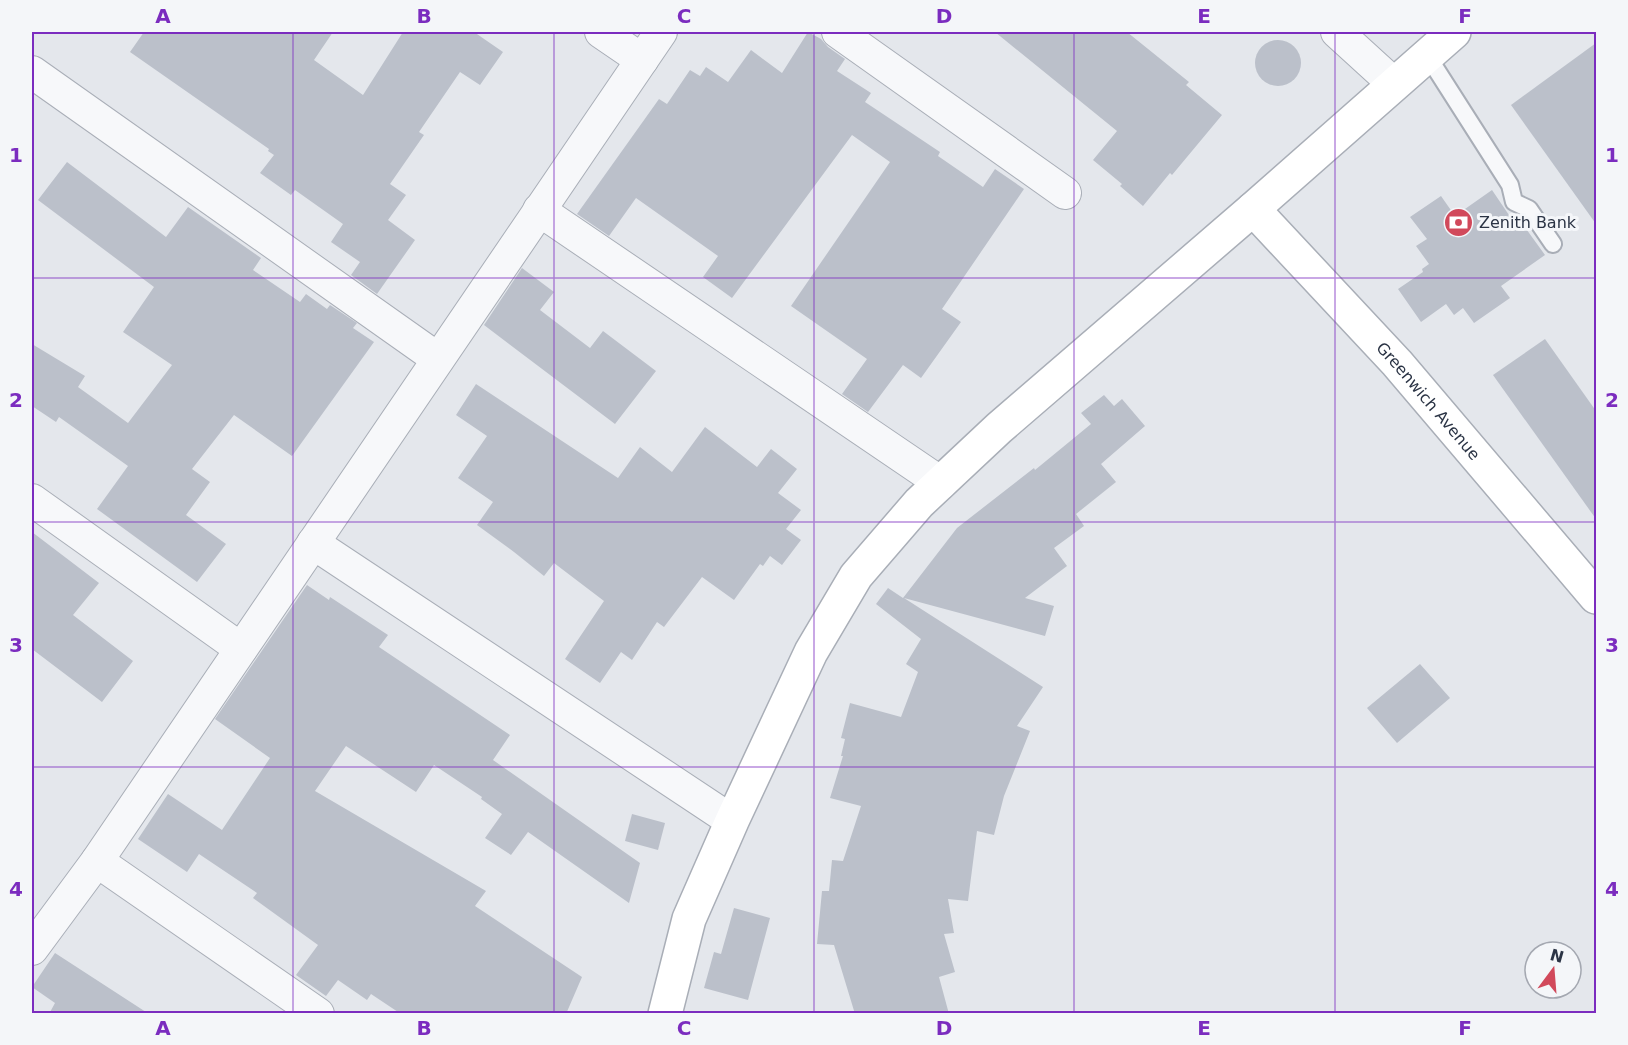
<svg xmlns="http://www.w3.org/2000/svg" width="1628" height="1045" viewBox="0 0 1628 1045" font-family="'DejaVu Sans',sans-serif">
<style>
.building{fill:#bbc0ca}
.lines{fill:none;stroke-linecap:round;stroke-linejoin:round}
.lane-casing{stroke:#a9aeb7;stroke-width:20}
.street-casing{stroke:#a9aeb7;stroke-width:34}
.secondary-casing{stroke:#a9aeb7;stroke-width:36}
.lane{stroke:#f7f8fa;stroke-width:16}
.street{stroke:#f7f8fa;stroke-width:32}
.secondary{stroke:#fff;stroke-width:33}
.grid{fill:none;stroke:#7b2cbf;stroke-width:1.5;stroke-opacity:0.55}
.labels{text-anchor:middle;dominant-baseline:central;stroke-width:6;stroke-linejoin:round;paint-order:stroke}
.poi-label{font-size:16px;fill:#2b3445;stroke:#f4f6f9;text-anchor:start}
.street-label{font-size:16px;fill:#2b3445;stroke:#f4f6f9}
.neatline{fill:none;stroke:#7b2cbf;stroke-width:2}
.grid-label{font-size:20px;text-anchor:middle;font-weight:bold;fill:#7b2cbf}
</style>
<rect width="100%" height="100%" fill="#e4e7ec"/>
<g class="building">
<path d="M 144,32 L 333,32 L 314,60 L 363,95 L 403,32 L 474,32 L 503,52 L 480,85 L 460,72 L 419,132 L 424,135 L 390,184 L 406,195 L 388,220 L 415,240 L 377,294 L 351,275 L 360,262 L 331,242 L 343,224 L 295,190 L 291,195 L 260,173 L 274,155 L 268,151 L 269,149 L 130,52 Z"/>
<path d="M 808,32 L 821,39 L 828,47 L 845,59 L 837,71 L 871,93 L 865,102 L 940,152 L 938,156 L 983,187 L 995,169 L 1024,189 L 942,309 L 961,322 L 921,378 L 903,365 L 868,412 L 842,394 L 867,359 L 791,306 L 890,162 L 852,135 L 732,298 L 703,277 L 718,256 L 636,198 L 609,236 L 577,214 L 659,99 L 667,104 L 690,70 L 700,76 L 706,67 L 728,82 L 751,50 L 782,73 Z"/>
<path d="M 995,32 L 1127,32 L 1189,82 L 1186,85 L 1222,115 L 1172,175 L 1170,173 L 1143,206 L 1120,186 L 1122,184 L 1093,160 L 1117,131 Z"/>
<circle cx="1278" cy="63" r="23"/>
<path d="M 1596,43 L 1596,224 L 1511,105 Z"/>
<path d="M 67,162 L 166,237 L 188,207 L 261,258 L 253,270 L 300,302 L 306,294 L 327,309 L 330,305 L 357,323 L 353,328 L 374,342 L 292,456 L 234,415 L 192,469 L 210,482 L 186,515 L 226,544 L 197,582 L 97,509 L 128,466 L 59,417 L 56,422 L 32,406 L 32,344 L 85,376 L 78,387 L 128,423 L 172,365 L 123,332 L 154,287 L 38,200 Z"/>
<path d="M 1492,190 L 1511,218 L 1516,215 L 1545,255 L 1501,286 L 1510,298 L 1474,323 L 1463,308 L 1454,315 L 1446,304 L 1421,322 L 1398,289 L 1423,272 L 1422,269 L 1429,264 L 1416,246 L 1427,239 L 1410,217 L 1441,196 L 1455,216 Z"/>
<path d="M 522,268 L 554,292 L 540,310 L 590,348 L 603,331 L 656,371 L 615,424 L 484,325 Z"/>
<path d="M 1545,339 L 1596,411 L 1596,519 L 1493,375 Z"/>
<path d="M 476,384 L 618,478 L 640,447 L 672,472 L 705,427 L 757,467 L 771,449 L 797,469 L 778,493 L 801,510 L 786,529 L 801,540 L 782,565 L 770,556 L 763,566 L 760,564 L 734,600 L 702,577 L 664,627 L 657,622 L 632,660 L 621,652 L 600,683 L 565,659 L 604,601 L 554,563 L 544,576 L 514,552 L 477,525 L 493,502 L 458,478 L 487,436 L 456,415 Z"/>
<path d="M 1104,395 L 1114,406 L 1122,399 L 1145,426 L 1101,464 L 1116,482 L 1076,514 L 1084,526 L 1054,548 L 1067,566 L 1025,598 L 1054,606 L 1045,636 L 904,598 L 1043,687 L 1017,726 L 1030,731 L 1004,796 L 994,835 L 977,831 L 968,901 L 948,899 L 954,933 L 944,934 L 955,972 L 939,977 L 949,1014 L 855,1014 L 834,945 L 817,944 L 822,891 L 829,891 L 832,860 L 843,861 L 861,806 L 830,798 L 843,756 L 841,756 L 845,739 L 841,738 L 850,703 L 901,717 L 918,672 L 906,664 L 921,639 L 876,604 L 888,588 L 903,598 L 957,528 L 1034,468 L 1035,470 L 1091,424 L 1081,413 Z"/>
<path d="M 32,532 L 99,583 L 73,615 L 133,661 L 102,702 L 32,649 Z"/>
<path d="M 307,585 L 329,600 L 330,597 L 388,635 L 379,647 L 510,735 L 493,760 L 640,863 L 629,903 L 528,832 L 511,855 L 485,838 L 502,814 L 481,799 L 482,797 L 434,765 L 416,792 L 346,746 L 315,791 L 486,891 L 475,906 L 582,977 L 566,1014 L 401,1014 L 371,994 L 367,1000 L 338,980 L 326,996 L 296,975 L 318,945 L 253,898 L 257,893 L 199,854 L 187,872 L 138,839 L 168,794 L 222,830 L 270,758 L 215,719 Z"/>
<path d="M 1420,664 L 1450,698 L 1397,743 L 1367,708 Z"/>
<path d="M 632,814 L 665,823 L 658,850 L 625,841 Z"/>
<path d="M 734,908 L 770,918 L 748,1000 L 704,988 L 714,952 L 721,954 Z"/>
<path d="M 55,953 L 149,1014 L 49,1014 L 55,1003 L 32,987 Z"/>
</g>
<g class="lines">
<defs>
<path id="lane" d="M 1427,55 L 1510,185 L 1514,202 L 1529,209 L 1553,244"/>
<g id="street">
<path d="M 601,32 L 642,60"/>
<path d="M 838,32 L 1065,193"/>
<path d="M 1337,32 L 1394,84"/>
<path d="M 32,72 L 438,359"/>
<path d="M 539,210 L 941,483"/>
<path d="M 32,500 L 241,649"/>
<path d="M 313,543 L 732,821"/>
<path d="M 97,861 L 318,1014"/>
<path d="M 32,949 L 97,861 L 661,32"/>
</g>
<g id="secondary">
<path id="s1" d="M 1253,209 L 1397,363 L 1596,597"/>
<path d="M 665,1014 L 689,919 L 732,821 L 811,652 L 856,576 L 919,503 L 999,428 L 1253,209 L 1454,32"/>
</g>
</defs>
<use href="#lane" class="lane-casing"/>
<use href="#street" class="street-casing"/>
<use href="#secondary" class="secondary-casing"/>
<use href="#lane" class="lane"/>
<use href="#street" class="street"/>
<use href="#secondary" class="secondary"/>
</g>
<path class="grid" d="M 293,32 L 293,1014M 554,32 L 554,1014M 814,32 L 814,1014M 1074,32 L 1074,1014M 1335,32 L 1335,1014M 32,278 L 1596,278M 32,522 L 1596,522M 32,767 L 1596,767"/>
<defs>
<symbol id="bank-disc" viewBox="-11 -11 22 22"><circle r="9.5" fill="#d1495b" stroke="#f4f6f9"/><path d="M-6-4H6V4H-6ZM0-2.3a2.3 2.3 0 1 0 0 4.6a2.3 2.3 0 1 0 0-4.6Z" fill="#fff"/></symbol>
</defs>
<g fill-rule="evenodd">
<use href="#bank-disc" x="1442" y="206" width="33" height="33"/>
</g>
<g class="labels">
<g class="poi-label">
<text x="1479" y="222">Zenith Bank</text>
</g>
<g class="street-label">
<text stroke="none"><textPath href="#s1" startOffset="260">Greenwich Avenue</textPath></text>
</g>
</g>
<rect width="1628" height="1045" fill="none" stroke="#f4f6f9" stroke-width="66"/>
<g transform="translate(1553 970) rotate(16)"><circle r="28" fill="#f4f6f9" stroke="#a4a8b1" stroke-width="1.5"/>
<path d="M0-4.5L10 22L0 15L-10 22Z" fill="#d1495b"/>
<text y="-9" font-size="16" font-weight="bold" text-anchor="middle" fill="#2b3445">N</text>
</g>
<rect x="33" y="33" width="1562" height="979" class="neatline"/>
<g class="grid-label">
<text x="163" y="23">A</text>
<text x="424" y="23">B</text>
<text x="684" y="23">C</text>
<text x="944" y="23">D</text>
<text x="1204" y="23">E</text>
<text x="1465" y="23">F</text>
<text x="16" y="162">1</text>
<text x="1612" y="162">1</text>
<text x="16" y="407">2</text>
<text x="1612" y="407">2</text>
<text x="16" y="652">3</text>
<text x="1612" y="652">3</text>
<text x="16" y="896">4</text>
<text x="1612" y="896">4</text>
<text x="163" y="1035">A</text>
<text x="424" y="1035">B</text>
<text x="684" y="1035">C</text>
<text x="944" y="1035">D</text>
<text x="1204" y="1035">E</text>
<text x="1465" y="1035">F</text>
</g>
</svg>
